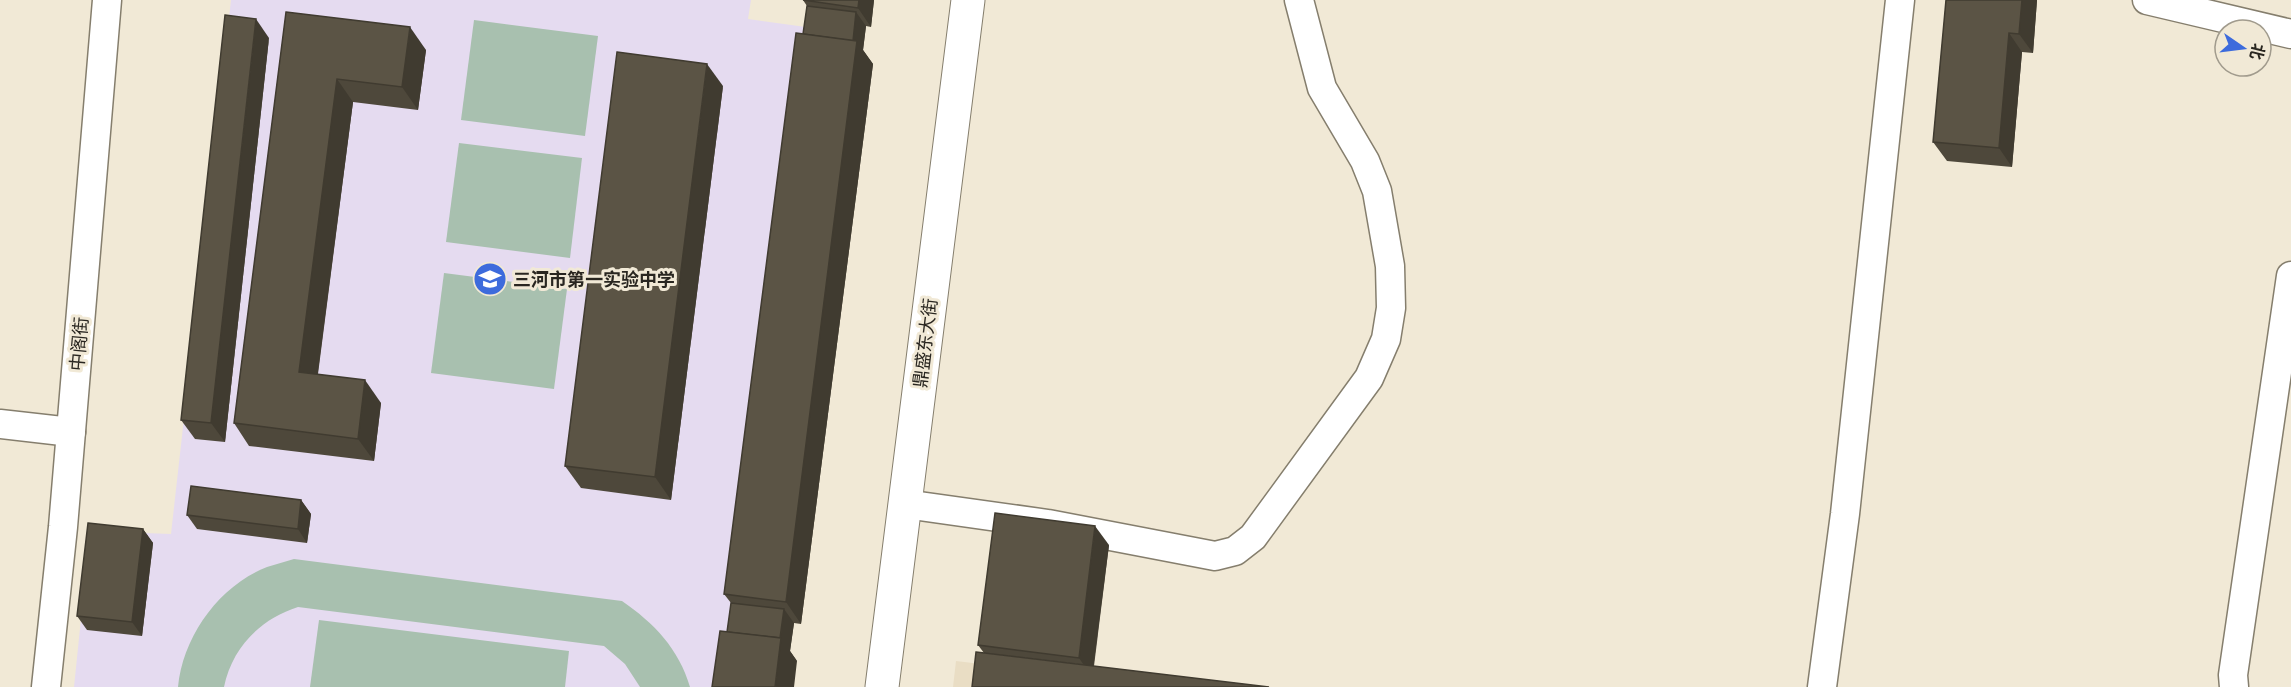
<svg xmlns="http://www.w3.org/2000/svg" width="2291" height="687" viewBox="0 0 2291 687" font-family="Roboto,'Noto Sans SC',sans-serif">
<style>
.built{fill:#e9ddc4}
.education{fill:#e5dbf0}
.green{fill:#a8c0af}
.lines{fill:none;stroke-linecap:round;stroke-linejoin:round}
.minor-casing{stroke:#857e6d;stroke-width:31}
.secondary-casing{stroke:#857e6d;stroke-width:35}
.minor{stroke:#fff;stroke-width:28}
.secondary{stroke:#fff;stroke-width:33}
.wall{fill:#4e483b}
.shaded-wall{fill:#403b30}
.building{fill:#5b5445;stroke:#403b30;stroke-width:1.5}
.labels{text-anchor:middle;dominant-baseline:central;stroke-width:6;stroke-linejoin:round;paint-order:stroke}
.poi-label{font-size:18px;font-weight:bold;fill:#292620;stroke:#f1e9d6;text-anchor:start}
.street-label{font-size:18px;fill:#292620;stroke:#f1e9d6}
</style>
<rect width="100%" height="100%" fill="#f1e9d6"/>
<path class="built" d="M 956,661 L 1170,687 L 953,687 Z"/>
<path class="education" d="M 231,0 L 751,0 L 748,19 L 813,28 L 728,687 L 74,687 L 90,531 L 171,534 Z"/>
<g class="green">
<path d="M 474,20 L 598,36 L 585,136 L 461,120 Z"/>
<path d="M 459,143 L 582,158 L 570,258 L 446,242 Z"/>
<path d="M 444,273 L 567,289 L 554,389 L 431,373 Z"/>
<path d="M 294,559 L 622,601 C 654,623 679,649 690,687 L 640,687 L 625,664 L 604,646 L 298,607 C 260,619 232,648 224,687 L 178,687 C 183,636 219,586 267,567 C 276,564 285,562 294,559 Z"/>
<path d="M 319,620 L 569,651 L 565,687 L 310,687 Z"/>
</g>
<g class="lines">
<defs>
<g id="minor">
<path d="M 2147,0 L 2291,34"/>
<path d="M 0,424 L 71,432"/>
<path d="M 905,504 L 1048,524 L 1215,556 L 1235,551 L 1253,537 L 1369,378 L 1386,339 L 1391,308 L 1390,266 L 1377,191 L 1365,161 L 1322,88 L 1299,0"/>
<path d="M 46,687 L 63,527 L 107,0"/>
<path d="M 1822,687 L 1845,514 L 1900,0"/>
<path d="M 2234,687 L 2233,675 L 2291,276"/>
</g>
<path id="secondary" d="M 882,687 L 968,0"/>
</defs>
<use href="#minor" class="minor-casing"/>
<use href="#secondary" class="secondary-casing"/>
<use href="#minor" class="minor"/>
<use href="#secondary" class="secondary"/>
</g>
<g class="wall">
<path d="M 803,0 L 874,0 L 871,27 L 866,26 L 863,50 L 873,64 L 801,624 L 794,623 L 790,651 L 797,661 L 727,632 L 731,603 L 724,594 L 803,34 L 807,6 Z"/>
<path d="M 1946,0 L 2037,0 L 2033,53 L 2022,52 L 2012,167 L 1947,161 L 1933,142 Z"/>
<path d="M 286,12 L 426,50 L 418,110 L 353,102 L 318,374 L 381,403 L 374,461 L 249,446 L 234,423 Z"/>
<path d="M 269,38 L 225,442 L 195,439 L 181,420 Z"/>
<path d="M 723,86 L 671,500 L 581,488 L 565,466 Z"/>
<path d="M 301,500 L 311,514 L 307,543 L 197,529 L 187,515 Z"/>
<path d="M 143,529 L 153,543 L 142,636 L 87,630 L 77,616 Z"/>
<path d="M 1109,545 L 1094,666 L 984,653 L 978,645 Z"/>
</g>
<g class="shaded-wall">
<path d="M 859,0 L 874,0 L 871,27 L 858,8 Z"/>
<path d="M 2022,0 L 2037,0 L 2033,53 L 2019,34 Z"/>
<path d="M 856,12 L 866,26 L 863,50 L 873,64 L 801,624 L 786,602 Z"/>
<path d="M 256,19 L 269,38 L 225,442 L 211,423 Z"/>
<path d="M 410,27 L 426,50 L 418,110 L 402,87 Z"/>
<path d="M 2009,33 L 2022,52 L 2012,167 L 1999,148 Z"/>
<path d="M 707,64 L 723,86 L 671,500 L 655,477 Z"/>
<path d="M 337,79 L 353,102 L 315,394 L 299,372 Z"/>
<path d="M 365,380 L 381,403 L 374,461 L 358,439 Z"/>
<path d="M 301,500 L 311,514 L 307,543 L 298,529 Z"/>
<path d="M 1095,526 L 1109,545 L 1092,677 L 1079,658 Z"/>
<path d="M 143,529 L 153,543 L 142,636 L 132,622 Z"/>
<path d="M 784,609 L 794,623 L 790,651 L 797,661 L 794,687 L 775,687 Z"/>
</g>
<g class="building">
<path d="M 803,0 L 859,0 L 858,8 Z"/>
<path d="M 1946,0 L 2022,0 L 2019,34 L 2009,33 L 1999,148 L 1933,142 Z"/>
<path d="M 807,6 L 856,12 L 853,41 L 803,34 Z"/>
<path d="M 286,12 L 410,27 L 402,87 L 337,79 L 299,372 L 365,380 L 358,439 L 234,423 Z"/>
<path d="M 225,15 L 256,19 L 211,423 L 181,420 Z"/>
<path d="M 796,33 L 857,41 L 786,602 L 724,594 Z"/>
<path d="M 617,52 L 707,64 L 655,477 L 565,466 Z"/>
<path d="M 191,486 L 301,500 L 298,529 L 187,515 Z"/>
<path d="M 995,513 L 1095,526 L 1079,658 L 978,645 Z"/>
<path d="M 88,523 L 143,529 L 132,622 L 77,616 Z"/>
<path d="M 731,603 L 784,609 L 780,638 L 727,632 Z"/>
<path d="M 720,631 L 781,638 L 775,687 L 712,687 Z"/>
<path d="M 976,652 L 1269,687 L 972,687 Z"/>
</g>
<defs>
<symbol id="school-disc" viewBox="-11 -11 22 22"><circle r="9.5" fill="#3d6bdc" stroke="#f1e9d6"/><path d="M0-5L7-2L0 1L-7-2ZM-4 1L0 2.5L4 1V4Q0 6-4 4Z" fill="#fff"/></symbol>
</defs>
<g fill-rule="evenodd">
<use href="#school-disc" x="471" y="260" width="38" height="38"/>
</g>
<g class="labels">
<g class="poi-label">
<text x="513" y="279">三河市第一实验中学</text>
</g>
<g class="street-label">
<text transform="translate(925 343) rotate(-83)">鼎盛东大街</text>
<text transform="translate(79 344) rotate(-85)">中阁街</text>
</g>
</g>
<g transform="translate(2243 48) rotate(104)"><circle r="28" fill="#f1e9d6" stroke="#a19b8d" stroke-width="1.5"/>
<path d="M0-4.5L10 22L0 15L-10 22Z" fill="#3d6bdc"/>
<text y="-9" font-size="16" font-weight="bold" text-anchor="middle" fill="#292620">北</text>
</g>
</svg>
